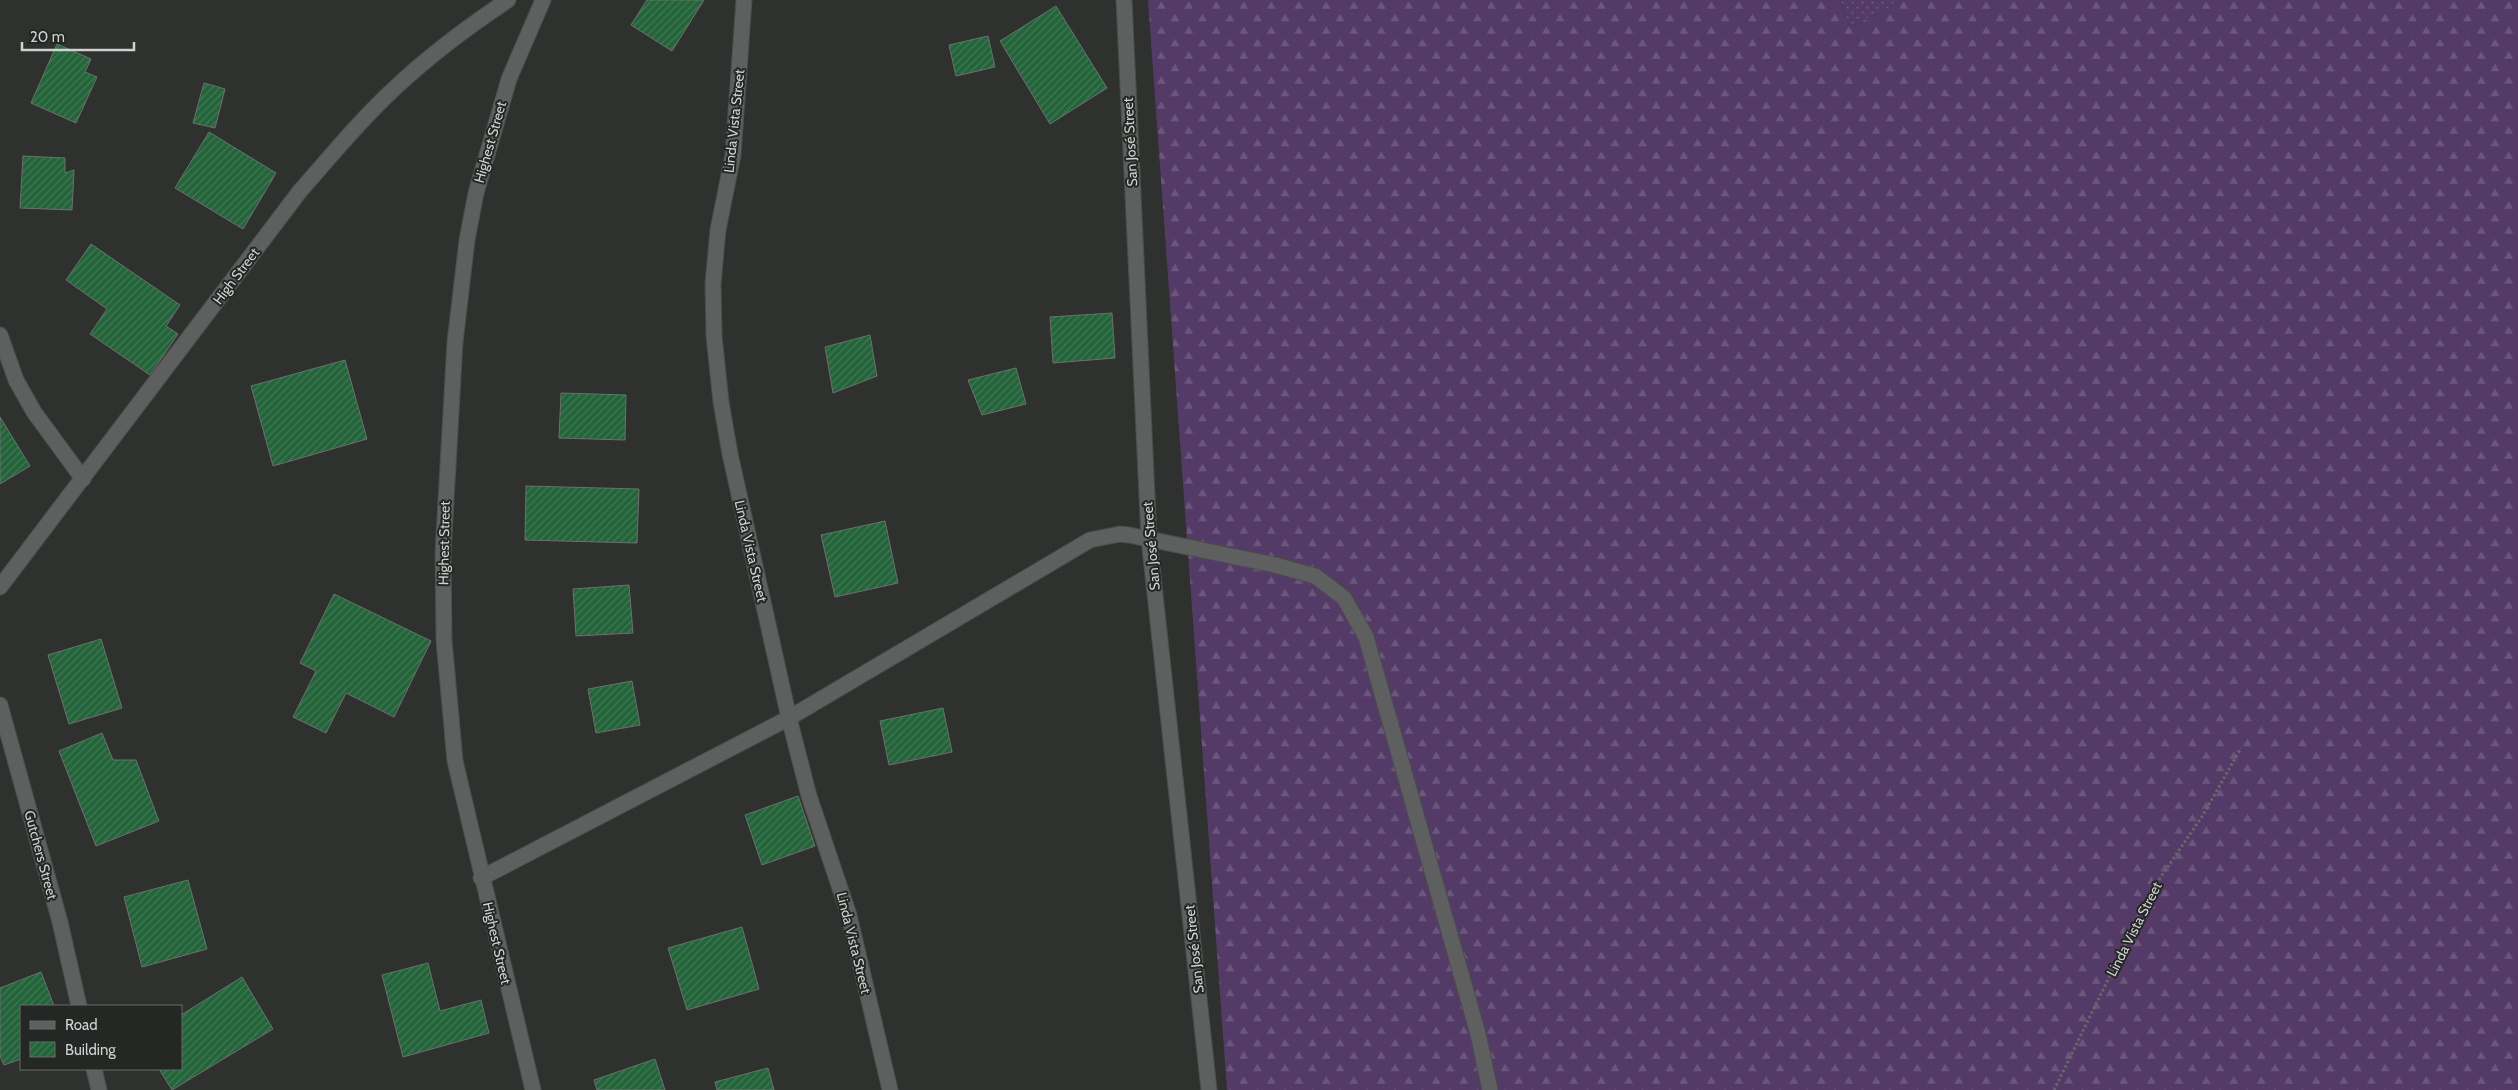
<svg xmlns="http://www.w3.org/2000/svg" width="2518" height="1090" viewBox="0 0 2518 1090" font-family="Cabin,sans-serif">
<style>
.grass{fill:url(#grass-dots)}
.forest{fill:url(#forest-firs)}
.building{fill:url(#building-hatch);stroke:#6d706e}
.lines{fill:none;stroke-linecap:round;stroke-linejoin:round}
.minor-casing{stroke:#4b4d4b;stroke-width:17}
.path{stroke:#666867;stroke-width:3;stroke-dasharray:2.5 2.5;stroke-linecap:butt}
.minor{stroke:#5d605e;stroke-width:15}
.labels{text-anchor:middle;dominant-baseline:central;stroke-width:4;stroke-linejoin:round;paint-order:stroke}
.street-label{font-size:14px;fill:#d0d2d1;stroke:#252725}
</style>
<defs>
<pattern id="grass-dots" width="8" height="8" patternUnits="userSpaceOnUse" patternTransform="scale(1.25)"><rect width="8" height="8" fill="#543b67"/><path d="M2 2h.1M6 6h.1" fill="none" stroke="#6c567c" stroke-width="1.8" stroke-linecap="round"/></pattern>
<pattern id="forest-firs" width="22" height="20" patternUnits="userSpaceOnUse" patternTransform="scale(1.25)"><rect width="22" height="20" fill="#543b67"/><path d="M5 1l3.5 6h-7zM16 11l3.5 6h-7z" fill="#6c567c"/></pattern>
<pattern id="building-hatch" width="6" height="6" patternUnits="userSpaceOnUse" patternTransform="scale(1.25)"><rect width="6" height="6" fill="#23643a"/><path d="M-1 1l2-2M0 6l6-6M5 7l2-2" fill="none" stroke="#427955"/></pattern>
</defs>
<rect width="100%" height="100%" fill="#2f312f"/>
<path class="grass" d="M 1840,0 L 1904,0 L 1850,27 Z"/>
<path class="forest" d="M 1148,0 L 1840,0 L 1850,27 L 1904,0 L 2518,0 L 2518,1090 L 1227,1090 Z"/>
<g class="building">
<path d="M 647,0 L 704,0 L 672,51 L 631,25 Z"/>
<path d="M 1056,6 L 1107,88 L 1050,124 L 1000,41 Z"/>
<path d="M 988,36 L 995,67 L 956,76 L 949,45 Z"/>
<path d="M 57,44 L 91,59 L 85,72 L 97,77 L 76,123 L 31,103 Z"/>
<path d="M 204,83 L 225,89 L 215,128 L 193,123 Z"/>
<path d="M 209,132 L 276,173 L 243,229 L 175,188 Z"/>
<path d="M 23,156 L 65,158 L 65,173 L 74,170 L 72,210 L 20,208 Z"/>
<path d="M 91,244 L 180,305 L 166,326 L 178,334 L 150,375 L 90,334 L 107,309 L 66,280 Z"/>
<path d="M 1112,313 L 1115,358 L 1053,363 L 1050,317 Z"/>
<path d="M 870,335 L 877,376 L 833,393 L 825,347 Z"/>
<path d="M 345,360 L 367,439 L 273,466 L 251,386 Z"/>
<path d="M 1016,368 L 1026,404 L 982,415 L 968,380 Z"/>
<path d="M 561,393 L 626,395 L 625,440 L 559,438 Z"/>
<path d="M 0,417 L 30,466 L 0,484 Z"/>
<path d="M 526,486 L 639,489 L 637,543 L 525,540 Z"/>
<path d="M 885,521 L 898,583 L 835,597 L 821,535 Z"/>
<path d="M 629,585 L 633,633 L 576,636 L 573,589 Z"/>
<path d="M 334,594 L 431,641 L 394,717 L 346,693 L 326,733 L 293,717 L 316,671 L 300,663 Z"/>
<path d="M 101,639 L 122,708 L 69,724 L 48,655 Z"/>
<path d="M 632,681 L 640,725 L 596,733 L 588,689 Z"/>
<path d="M 943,708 L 952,752 L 889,765 L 880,721 Z"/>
<path d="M 102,733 L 113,760 L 136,760 L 159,821 L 96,846 L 59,751 Z"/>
<path d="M 798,796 L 815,846 L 762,865 L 745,815 Z"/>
<path d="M 188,880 L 207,949 L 142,967 L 124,897 Z"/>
<path d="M 742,927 L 759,989 L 687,1010 L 668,948 Z"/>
<path d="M 428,963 L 440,1011 L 481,1000 L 489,1033 L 403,1057 L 382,975 Z"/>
<path d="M 41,972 L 54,1006 L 21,1006 L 21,1059 L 4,1065 L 0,1056 L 0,988 Z"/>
<path d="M 242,977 L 273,1029 L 172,1090 L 159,1069 L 181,1069 L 181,1015 Z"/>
<path d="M 655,1059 L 665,1090 L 597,1090 L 594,1080 Z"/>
<path d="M 768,1068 L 774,1090 L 717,1090 L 715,1082 Z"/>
</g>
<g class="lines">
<defs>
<g id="minor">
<path d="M 744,0 L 733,155 L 718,230 L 713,284 L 714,336 L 721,402 L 730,454 L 789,718 L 809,796 L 849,915 L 890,1090"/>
<path d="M 1124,0 L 1149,539 L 1209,1090"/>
<path d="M 0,335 L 16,380 L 34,412 L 83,479"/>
<path d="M 0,587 L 300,191 C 331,156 361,119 396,87 C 430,55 469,26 508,0"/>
<path d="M 0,705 L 60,922 L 79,1006"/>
<path d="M 481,878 L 789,718 L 1090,540 L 1120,534 L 1129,535 L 1275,565 L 1315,576 L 1344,598 L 1366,637 L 1478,1034 L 1490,1090"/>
<path d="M 94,1069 L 99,1090"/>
<path d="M 533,1090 L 455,761 L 444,640 L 443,553 L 455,342 L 467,240 L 476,193 L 509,79 L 543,0"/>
</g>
</defs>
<use href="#minor" class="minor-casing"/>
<path class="path" d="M 2054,1090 L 2152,890 L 2203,815 L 2241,748"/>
<use href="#minor" class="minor"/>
</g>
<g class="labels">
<g class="street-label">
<text transform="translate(734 121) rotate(-84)">Linda Vista Street</text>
<text transform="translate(490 142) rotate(-74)">Highest Street</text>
<text transform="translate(1130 142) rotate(-93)">San José Street</text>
<text transform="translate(236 276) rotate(-53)">High Street</text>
<text transform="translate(444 543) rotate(-89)">Highest Street</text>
<text transform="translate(1151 546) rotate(-95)">San José Street</text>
<text transform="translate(751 551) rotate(77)">Linda Vista Street</text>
<text transform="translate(41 855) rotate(75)">Gutchers Street</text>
<text transform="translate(2134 929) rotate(-63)">Linda Vista Street</text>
<text transform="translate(497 943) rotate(77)">Highest Street</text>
<text transform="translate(854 943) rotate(76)">Linda Vista Street</text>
<text transform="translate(1194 949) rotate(-96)">San José Street</text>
</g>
</g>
<rect x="20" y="1005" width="162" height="65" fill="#252725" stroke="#696b6a"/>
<rect x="30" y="1021" width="25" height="8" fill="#5d605e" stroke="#696b6a"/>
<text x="65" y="1030" font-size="15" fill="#d0d2d1">Road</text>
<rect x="30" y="1042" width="25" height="15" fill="url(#building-hatch)" stroke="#696b6a"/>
<text x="65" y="1055" font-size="15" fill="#d0d2d1">Building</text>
<path d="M22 42v8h112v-8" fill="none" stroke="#d0d2d1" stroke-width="2.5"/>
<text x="30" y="42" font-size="15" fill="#d0d2d1" stroke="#252725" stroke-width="4" paint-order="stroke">20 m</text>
</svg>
